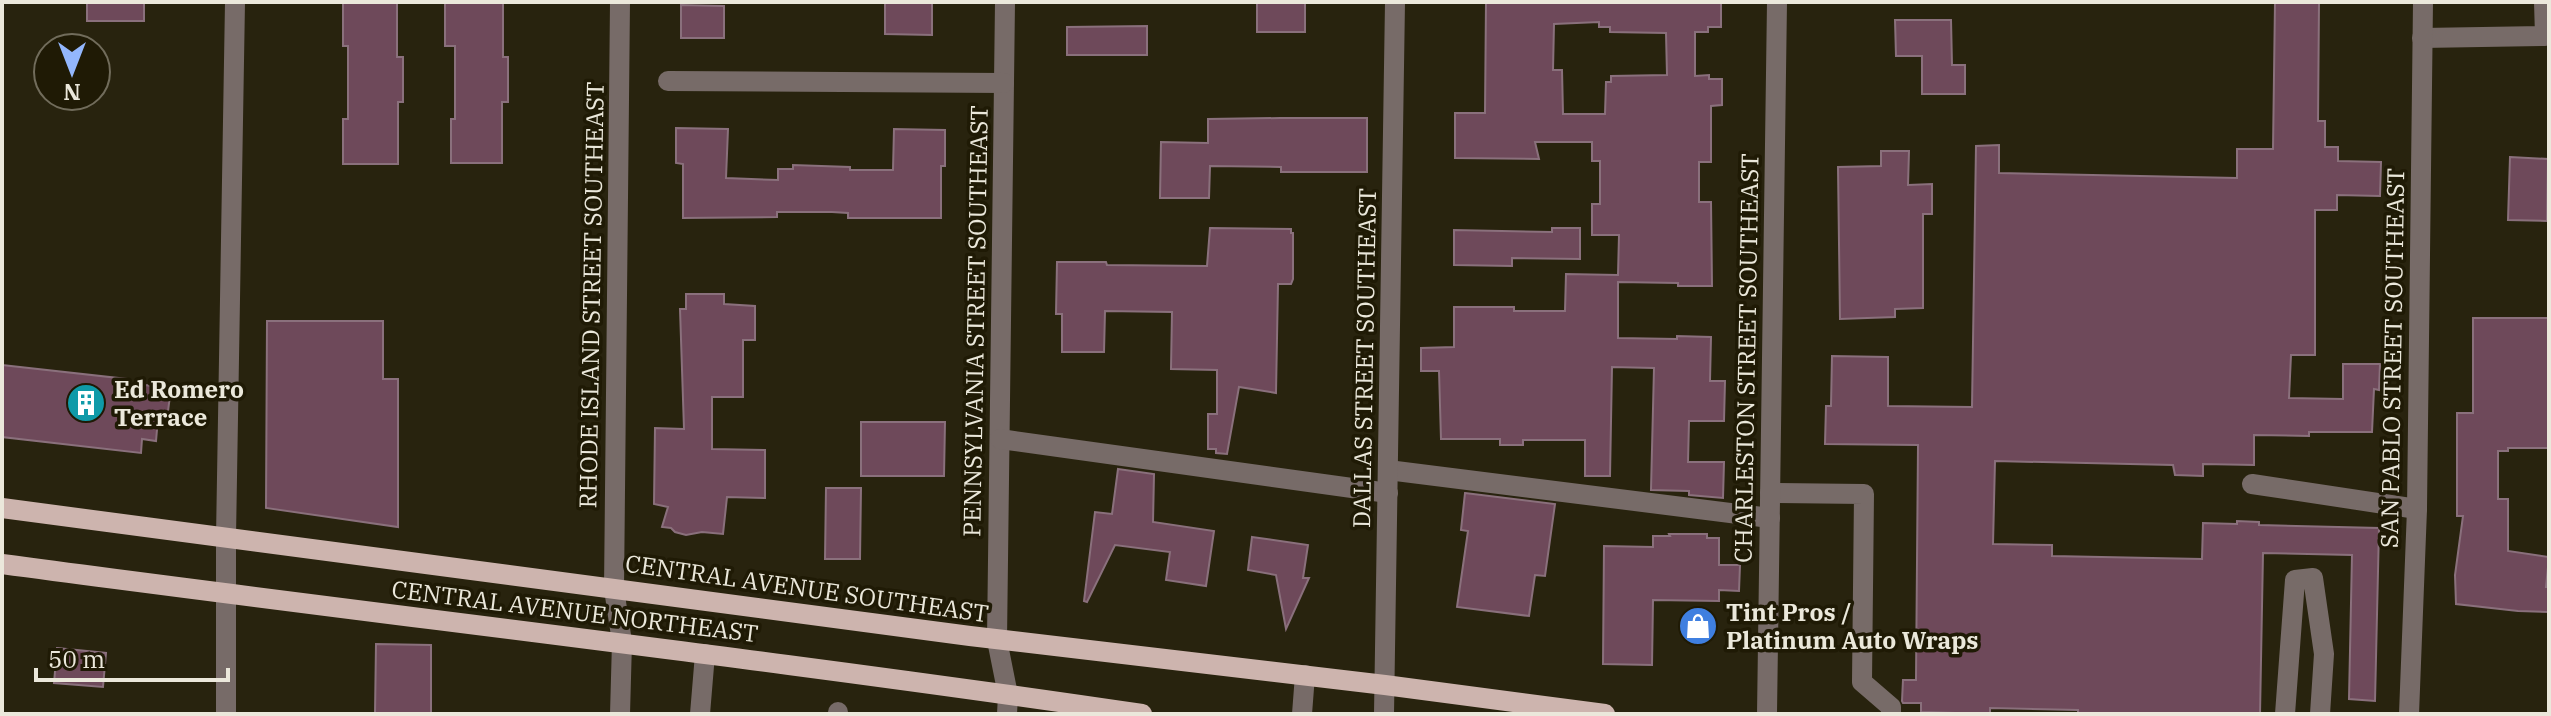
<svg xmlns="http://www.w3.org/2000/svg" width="2551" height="716" viewBox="0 0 2551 716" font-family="'IBM Plex Serif',serif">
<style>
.building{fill:#6e495a;stroke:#8a707c;stroke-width:2;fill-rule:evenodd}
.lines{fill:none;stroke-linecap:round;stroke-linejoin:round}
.minor{stroke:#776b68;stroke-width:20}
.major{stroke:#cdb4ae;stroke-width:20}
.labels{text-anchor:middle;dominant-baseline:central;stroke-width:7;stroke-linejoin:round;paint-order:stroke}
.street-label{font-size:24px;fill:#ebe8db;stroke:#1f1a05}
.poi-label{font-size:24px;font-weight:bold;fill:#ebe8db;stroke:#1f1a05;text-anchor:start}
</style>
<rect width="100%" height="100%" fill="#28230e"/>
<g class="building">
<rect x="87" y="2" width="57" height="19"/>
<path d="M 343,2 L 397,2 L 397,57 L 403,57 L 403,102 L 398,102 L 398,164 L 343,164 L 343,119 L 348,119 L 348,46 L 343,46 Z"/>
<path d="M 445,2 L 503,2 L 503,57 L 508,57 L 508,102 L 502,102 L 502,163 L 451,163 L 451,119 L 455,119 L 455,46 L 445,46 Z"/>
<path d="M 885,2 L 932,2 L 932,35 L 885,34 Z"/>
<rect x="1257" y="2" width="48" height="30"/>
<path d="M 1486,2 L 1721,2 L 1721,27 L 1708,27 L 1708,32 L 1695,32 L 1695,76 L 1709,75 L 1709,79 L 1722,79 L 1722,105 L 1711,106 L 1711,162 L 1699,162 L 1699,202 L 1711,202 L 1712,286 L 1678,286 L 1678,283 L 1618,282 L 1618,338 L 1677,339 L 1677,336 L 1711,337 L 1710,381 L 1725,381 L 1724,421 L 1689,421 L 1688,462 L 1724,462 L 1723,498 L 1689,495 L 1689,491 L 1651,490 L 1654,368 L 1612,367 L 1610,476 L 1585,476 L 1585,440 L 1523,440 L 1523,445 L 1500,445 L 1500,439 L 1441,439 L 1439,371 L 1421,371 L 1421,348 L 1454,347 L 1454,307 L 1514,307 L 1514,311 L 1565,311 L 1566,274 L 1618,275 L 1619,235 L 1592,235 L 1592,204 L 1600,204 L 1600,161 L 1592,161 L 1592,142 L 1535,142 L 1539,159 L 1455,158 L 1455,113 L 1485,113 ZM 1599,22 L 1599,27 L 1610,27 L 1610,32 L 1666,33 L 1667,75 L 1611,76 L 1611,82 L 1606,82 L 1605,114 L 1563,114 L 1562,70 L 1553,70 L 1554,24 Z"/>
<path d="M 2275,2 L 2319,2 L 2318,121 L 2325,121 L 2325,147 L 2338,147 L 2338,161 L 2381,162 L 2380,196 L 2337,195 L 2337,210 L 2315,210 L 2315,355 L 2291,355 L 2289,398 L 2343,399 L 2343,364 L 2380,364 L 2379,390 L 2374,389 L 2372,432 L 2309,432 L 2309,436 L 2254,435 L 2254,465 L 2203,464 L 2203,476 L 2175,475 L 2173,465 L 1995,461 L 1993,544 L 2052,545 L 2052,556 L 2202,559 L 2203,523 L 2237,524 L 2237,521 L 2259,522 L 2259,525 L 2379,528 L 2375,701 L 2349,699 L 2352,555 L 2263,553 L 2260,714 L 2078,714 L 2078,710 L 1990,708 L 1990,714 L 1921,712 L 1921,703 L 1903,703 L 1902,701 L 1903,680 L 1916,680 L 1918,445 L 1825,444 L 1826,406 L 1831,406 L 1832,356 L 1888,357 L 1888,406 L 1972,407 L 1976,146 L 1999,145 L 1999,173 L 2237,178 L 2237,149 L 2273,149 Z"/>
<path d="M 681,5 L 724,6 L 724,38 L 681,38 Z"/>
<path d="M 1895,20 L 1951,20 L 1952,65 L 1965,65 L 1965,94 L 1922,94 L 1922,56 L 1896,56 Z"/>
<path d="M 1147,26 L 1147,55 L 1067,55 L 1067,27 Z"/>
<path d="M 1280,118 L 1367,118 L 1367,172 L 1281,172 L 1281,167 L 1210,166 L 1209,198 L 1160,198 L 1161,142 L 1208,143 L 1208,119 Z"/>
<path d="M 676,128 L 728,129 L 726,178 L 778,180 L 778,169 L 793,169 L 793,165 L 850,167 L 850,170 L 893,170 L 894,129 L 945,130 L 945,166 L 941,166 L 941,218 L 848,218 L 848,213 L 832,212 L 777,212 L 777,217 L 683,218 L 683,164 L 676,163 Z"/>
<path d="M 1881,151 L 1909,151 L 1908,185 L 1932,184 L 1932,214 L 1923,214 L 1923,308 L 1895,309 L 1895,317 L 1840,319 L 1838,167 L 1881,166 Z"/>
<path d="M 2510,157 L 2548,159 L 2547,221 L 2508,220 Z"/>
<path d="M 1210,228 L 1291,229 L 1291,233 L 1293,233 L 1293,279 L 1291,284 L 1278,284 L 1276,393 L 1239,387 L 1227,454 L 1216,453 L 1216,449 L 1208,449 L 1208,414 L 1217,414 L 1217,370 L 1171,369 L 1172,312 L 1105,311 L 1104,352 L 1062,352 L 1062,314 L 1056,314 L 1057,262 L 1106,262 L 1107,265 L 1207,266 Z"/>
<path d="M 1552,228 L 1580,228 L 1580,259 L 1512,258 L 1512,266 L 1454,265 L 1454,230 L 1552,232 Z"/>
<path d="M 686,294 L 724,294 L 724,304 L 755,306 L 755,340 L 743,340 L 743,397 L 712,397 L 712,449 L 765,450 L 765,498 L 727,497 L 723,534 L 702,532 L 686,535 L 675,532 L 671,528 L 662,527 L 668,507 L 654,504 L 655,428 L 684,429 L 680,309 L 686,309 Z"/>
<path d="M 2473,318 L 2549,318 L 2549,448 L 2508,448 L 2508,451 L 2498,451 L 2498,499 L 2508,499 L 2508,551 L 2549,557 L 2546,587 L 2549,587 L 2549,612 L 2518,611 L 2456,604 L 2455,575 L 2463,516 L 2457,516 L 2457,413 L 2473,413 Z"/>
<path d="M 267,321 L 383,321 L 383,379 L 398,379 L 398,527 L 266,508 Z"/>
<path d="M 2,365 L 127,379 L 127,383 L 171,388 L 167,419 L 158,418 L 156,441 L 142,439 L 141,453 L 2,437 Z"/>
<path d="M 861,422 L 945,422 L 944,476 L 861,476 Z"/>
<path d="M 1118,469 L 1154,474 L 1153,522 L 1214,531 L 1206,586 L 1166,580 L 1170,552 L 1115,545 L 1087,602 L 1084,601 L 1095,512 L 1112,514 Z"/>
<path d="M 826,488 L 861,488 L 860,559 L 825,559 Z"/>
<path d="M 1465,493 L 1555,504 L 1545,576 L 1535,575 L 1529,616 L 1457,607 L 1468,531 L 1461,530 Z"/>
<path d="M 1669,534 L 1707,534 L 1707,538 L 1719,538 L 1719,565 L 1740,565 L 1739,591 L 1719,590 L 1719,601 L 1653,600 L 1652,665 L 1603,664 L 1604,546 L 1653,547 L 1653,536 L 1670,536 Z"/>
<path d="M 1252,537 L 1308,545 L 1303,578 L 1309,578 L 1286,629 L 1276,575 L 1248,570 Z"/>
<path d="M 376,644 L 431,645 L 431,714 L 375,714 Z"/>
<path d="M 57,648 L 106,653 L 103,687 L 54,683 Z"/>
</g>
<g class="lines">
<g class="minor">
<path d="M 620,2 L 614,589 L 622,642 L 620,714"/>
<path d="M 1005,2 L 997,640 L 1008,695 L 1007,714"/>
<path d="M 2422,38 L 2545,36 L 2544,2"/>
<path d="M 668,81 L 1004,83"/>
<path d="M 1000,439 L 1388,493"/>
<path d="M 1388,470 L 1770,518"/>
<path d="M 2252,484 L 2417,509"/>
<path d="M 1770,493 L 1864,494 L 1862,682 L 1891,707 L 1891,714"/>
<path d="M 226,714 L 226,537 L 235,2"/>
<path d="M 700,714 L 705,654"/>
<path d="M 838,714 L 838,712"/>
<path d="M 1302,714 L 1305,675"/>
<path d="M 1384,714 L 1395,2"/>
<path d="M 1767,714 L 1777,2"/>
<path d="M 2285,714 L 2295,580 L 2313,578 L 2324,654 L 2320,714"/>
<path d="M 2409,714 L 2417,509 L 2423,2"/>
</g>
<g class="major">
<path d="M 2,508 L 970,636 L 1385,685 L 1605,714"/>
<path d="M 2,564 C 382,615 763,658 1142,714"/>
</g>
</g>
<defs>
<symbol id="building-disc" viewBox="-11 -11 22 22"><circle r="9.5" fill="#0f9aa8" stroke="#1f1a05"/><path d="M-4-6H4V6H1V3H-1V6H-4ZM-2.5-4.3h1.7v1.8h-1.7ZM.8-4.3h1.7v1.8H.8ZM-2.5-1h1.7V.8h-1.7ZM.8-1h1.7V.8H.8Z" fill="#fff"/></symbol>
<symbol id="shop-disc" viewBox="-11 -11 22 22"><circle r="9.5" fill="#3f7fe0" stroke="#1f1a05"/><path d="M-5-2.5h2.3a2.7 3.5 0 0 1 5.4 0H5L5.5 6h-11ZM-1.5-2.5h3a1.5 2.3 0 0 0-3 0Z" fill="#fff"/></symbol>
</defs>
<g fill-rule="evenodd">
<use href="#building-disc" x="64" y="381" width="44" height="44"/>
<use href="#shop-disc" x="1676" y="604" width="44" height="44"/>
</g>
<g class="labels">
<g class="street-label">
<text transform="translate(591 295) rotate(-89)">RHODE ISLAND STREET SOUTHEAST</text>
<text transform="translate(975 321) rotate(-89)">PENNSYLVANIA STREET SOUTHEAST</text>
<text transform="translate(1364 358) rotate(-89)">DALLAS STREET SOUTHEAST</text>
<text transform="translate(1746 358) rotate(-89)">CHARLESTON STREET SOUTHEAST</text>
<text transform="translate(2392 358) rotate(-89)">SAN PABLO STREET SOUTHEAST</text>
<text transform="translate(807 588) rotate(8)">CENTRAL AVENUE SOUTHEAST</text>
<text transform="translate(575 611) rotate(7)">CENTRAL AVENUE NORTHEAST</text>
</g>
<g class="poi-label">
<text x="114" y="389">Ed Romero<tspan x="114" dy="28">Terrace</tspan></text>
<text x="1726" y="612">Tint Pros /<tspan x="1726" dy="28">Platinum Auto Wraps</tspan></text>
</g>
</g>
<rect width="2551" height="716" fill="none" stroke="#ebe8db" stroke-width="8"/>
<g transform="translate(72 72) rotate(180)"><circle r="38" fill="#1f1a05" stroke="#716c5b" stroke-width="2"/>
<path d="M0-6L14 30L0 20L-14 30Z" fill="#93b7fd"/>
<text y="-12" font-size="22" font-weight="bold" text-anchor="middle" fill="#ebe8db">N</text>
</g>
<path d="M36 668v12h192v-12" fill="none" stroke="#ebe8db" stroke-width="4"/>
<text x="48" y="668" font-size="24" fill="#ebe8db" stroke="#1f1a05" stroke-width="6" paint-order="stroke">50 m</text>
</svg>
